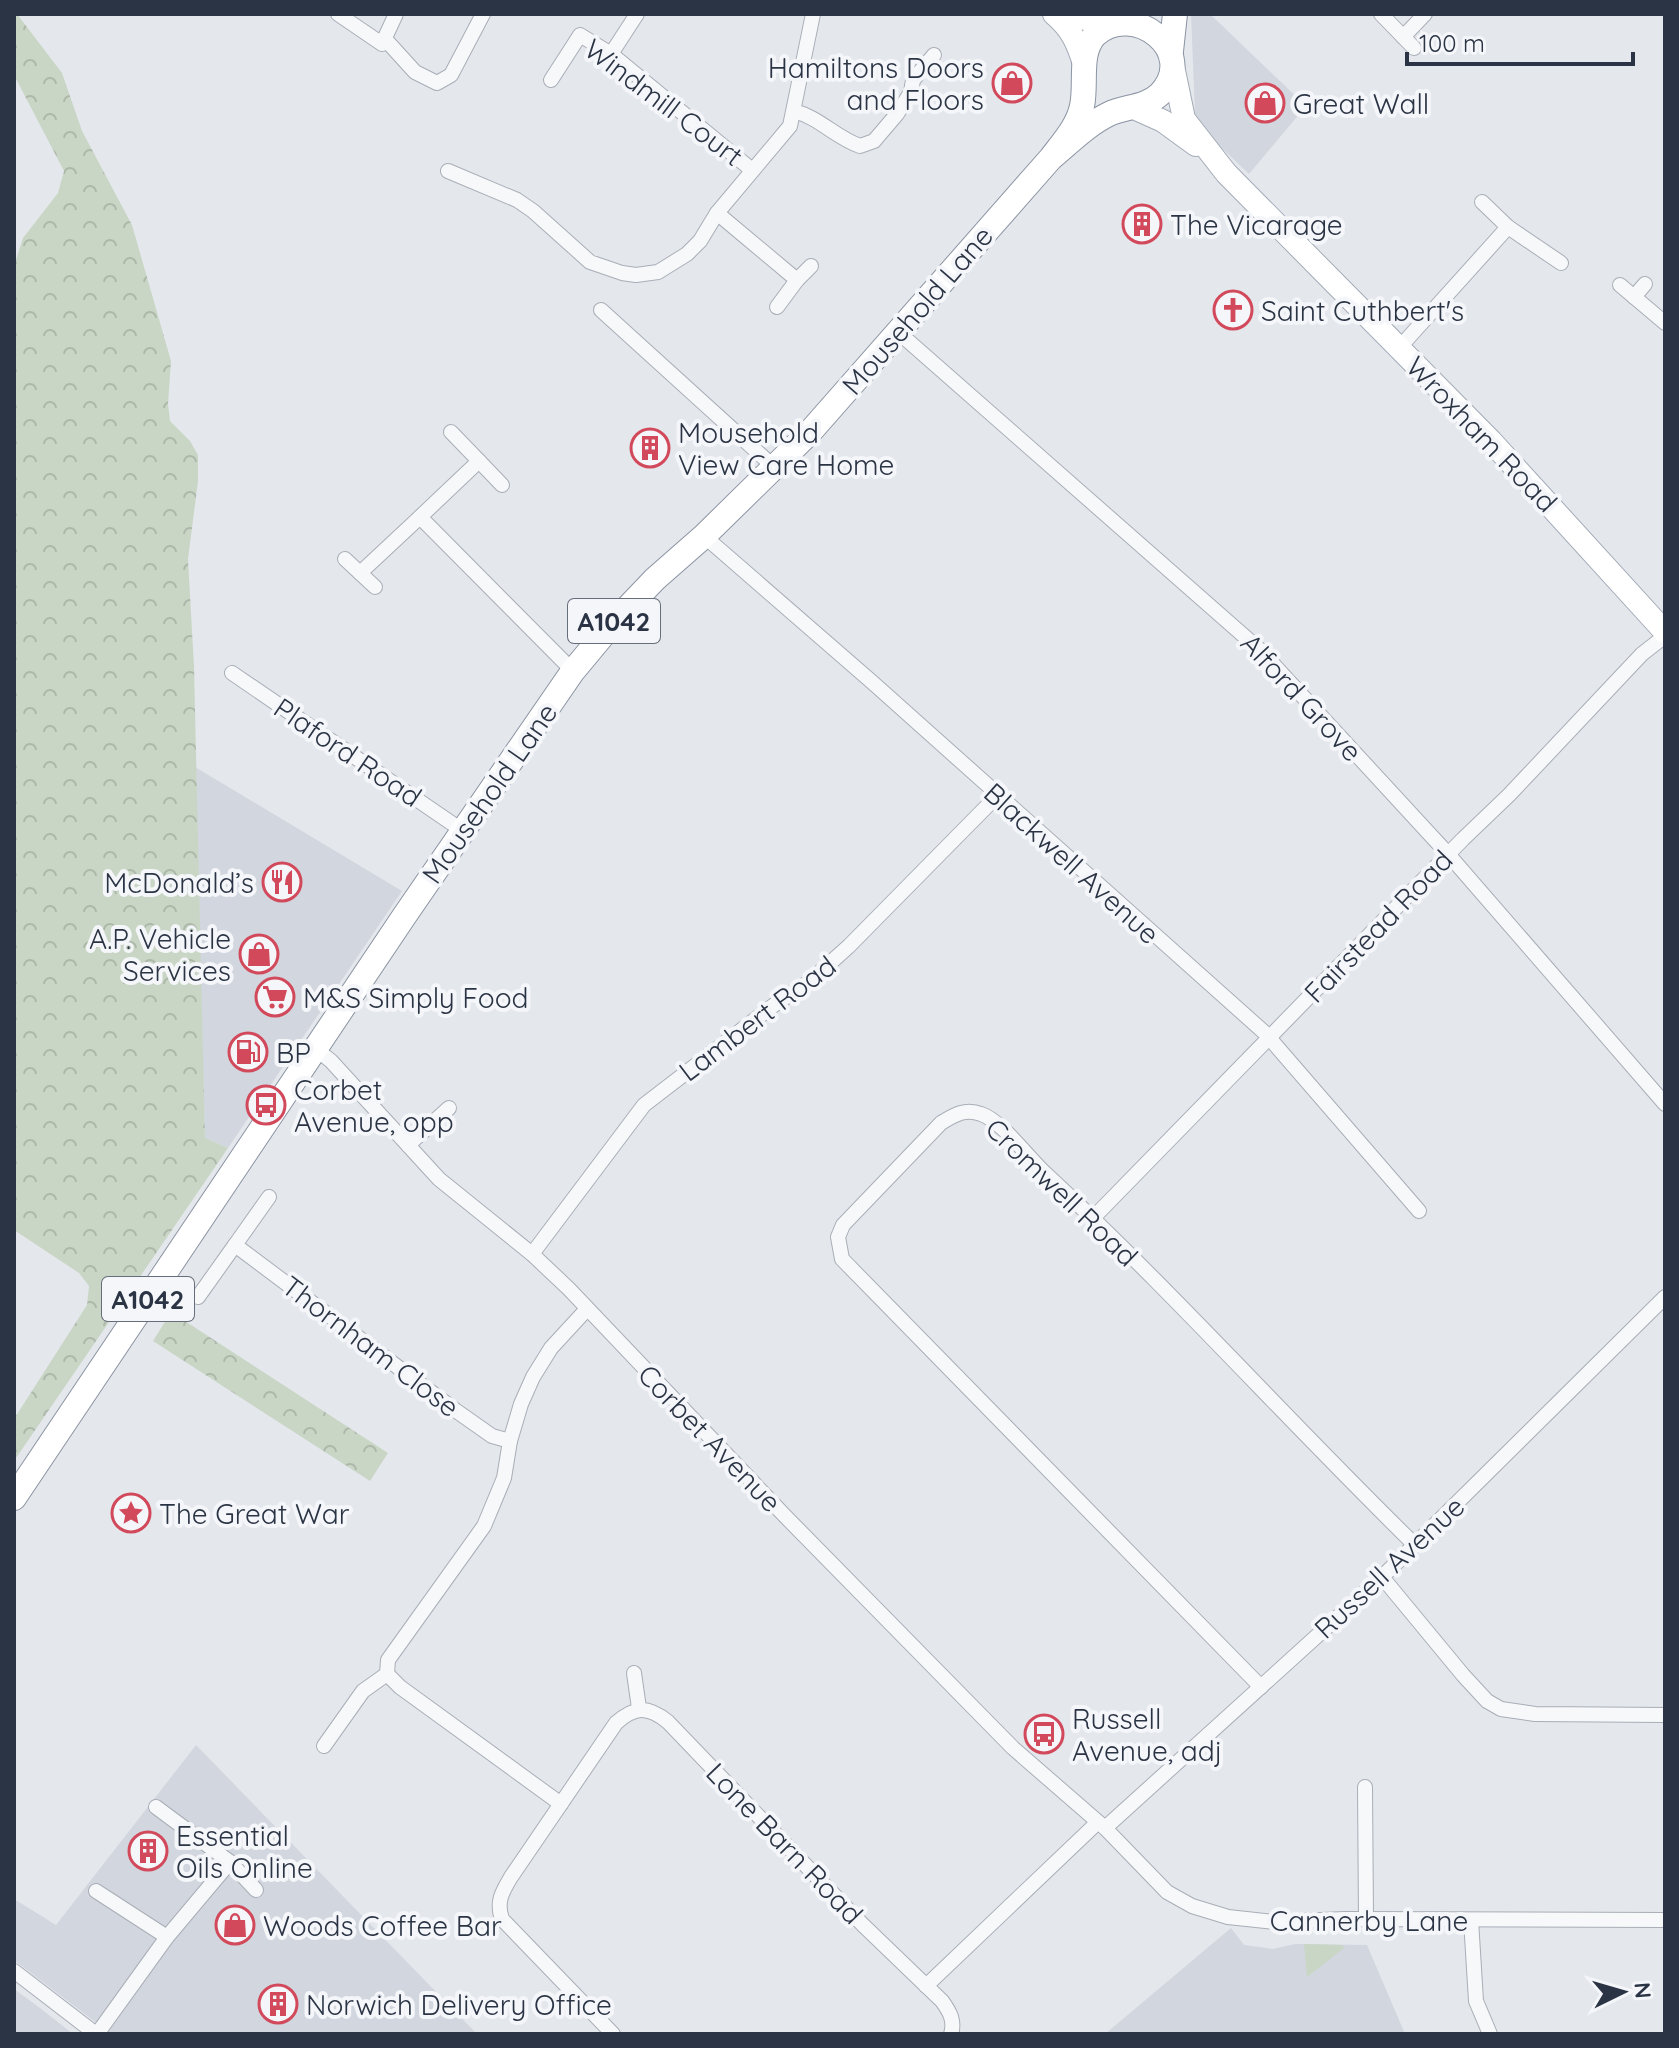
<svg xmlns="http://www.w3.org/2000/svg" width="1679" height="2048" viewBox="0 0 1679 2048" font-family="Quicksand,sans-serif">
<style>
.built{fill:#d2d6de}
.forest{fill:url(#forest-crowns)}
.garden{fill:#c9d6c5}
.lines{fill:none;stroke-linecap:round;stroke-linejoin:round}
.minor-casing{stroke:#a9aeb7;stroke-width:16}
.primary-casing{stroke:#a3abb8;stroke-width:24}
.trunk-casing{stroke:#8b94a3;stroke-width:26}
.minor{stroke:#f7f8fa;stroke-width:14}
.primary{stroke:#fff;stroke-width:22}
.trunk{stroke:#fff;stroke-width:24}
.labels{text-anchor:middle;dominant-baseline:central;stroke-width:8;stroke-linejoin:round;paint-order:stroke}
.shield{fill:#f4f6f9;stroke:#676e7b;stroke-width:2}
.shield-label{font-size:26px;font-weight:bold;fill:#2b3445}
.poi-label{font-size:28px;fill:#2b3445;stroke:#f4f6f9;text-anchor:start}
.street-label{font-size:28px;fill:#2b3445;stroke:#f4f6f9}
</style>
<defs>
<pattern id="forest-crowns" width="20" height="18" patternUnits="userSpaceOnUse" patternTransform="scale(2)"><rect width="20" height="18" fill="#c9d6c5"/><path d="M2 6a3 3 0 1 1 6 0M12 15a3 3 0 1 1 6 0" fill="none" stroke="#adb8ab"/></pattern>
</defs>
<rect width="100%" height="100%" fill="#e4e7ec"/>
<g class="built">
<path d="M 1191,14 L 1210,14 L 1306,106 L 1249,174 L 1200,127 L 1195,113 Z"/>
<path d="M 195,767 L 402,891 L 228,1148 L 205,1138 Z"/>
<path d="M 196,1745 L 477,2034 L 111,2034 L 14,1960 L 14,1899 L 56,1925 Z"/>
<path d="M 1231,1928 L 1244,1945 L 1273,1949 L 1295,1944 L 1367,1945 L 1405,2034 L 1105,2034 Z"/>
<path d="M 14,1989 L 40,2008 L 73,2034 L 14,2034 Z"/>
</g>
<g class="forest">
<path d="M 14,14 L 17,14 L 62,73 L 82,131 L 132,225 L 171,361 L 168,404 L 170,421 L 190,441 L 198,455 L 198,481 L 188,559 L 194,667 L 205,1138 L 228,1148 L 14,1461 L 14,1419 L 87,1305 L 89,1286 L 79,1273 L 14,1230 L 14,266 L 23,238 L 58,193 L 64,171 L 14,75 Z"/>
<path d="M 171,1312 L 388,1453 L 370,1481 L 153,1341 Z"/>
</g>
<path class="garden" d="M 1304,1944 L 1342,1945 L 1344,1948 L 1307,1977 Z"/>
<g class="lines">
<defs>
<g id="minor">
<path d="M 338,14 L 382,44 L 396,14"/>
<path d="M 1381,14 L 1414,48"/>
<path d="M 1403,37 L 1425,14"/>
<path d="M 385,39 L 415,72 L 437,83 L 451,75 L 483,14"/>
<path d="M 611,54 L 637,14"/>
<path d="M 551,80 L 580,35 L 611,54 L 752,170"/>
<path d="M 794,111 C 820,118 836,138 860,146 L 874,141 L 897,114 L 911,92 L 913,80 L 934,55"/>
<path d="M 448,171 L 517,200 L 533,211 L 590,262 L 622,273 L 636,275 L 658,272 L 687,254 L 700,241 L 717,213 L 790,126 L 813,14"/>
<path d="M 1482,202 L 1508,227"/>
<path d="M 717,213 L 797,280 L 811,266"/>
<path d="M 1620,285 L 1665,323"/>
<path d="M 1634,297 L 1645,284"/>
<path d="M 777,307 L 797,280"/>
<path d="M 601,310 L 774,467"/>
<path d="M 898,332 L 1260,650 L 1448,854 L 1665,1104"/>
<path d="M 1400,347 L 1508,227 L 1561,263"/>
<path d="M 451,432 L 479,461 L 420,517 L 573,671"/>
<path d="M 479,461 L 502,485"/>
<path d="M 704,536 L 872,682 L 1265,1033 L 1419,1211"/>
<path d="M 345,559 L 360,573 L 420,517"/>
<path d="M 360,573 L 375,587"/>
<path d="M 232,673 L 463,831"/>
<path d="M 316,1049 L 331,1061 L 439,1179 L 532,1254 L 569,1289 L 784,1515 L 1013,1748 L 1105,1828 L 1167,1892 L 1192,1906 L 1228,1917 L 1274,1922 L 1345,1919 L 1665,1920"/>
<path d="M 408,1145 L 449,1108"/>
<path d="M 269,1197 L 235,1245 L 455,1410 L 492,1436 L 510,1441"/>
<path d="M 1093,1218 L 1463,839 L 1509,795 L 1642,654 L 1665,636"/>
<path d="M 532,1254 L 644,1105 L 774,1005 L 809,982 L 849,946 L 998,795"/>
<path d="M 198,1297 L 235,1245"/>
<path d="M 1382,1577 L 1463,1675 L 1487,1701 L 1501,1709 L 1535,1714 L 1665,1715"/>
<path d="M 634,1673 L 639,1708"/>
<path d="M 387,1674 L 400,1687 L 561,1804"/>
<path d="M 1261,1687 L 842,1259 L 838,1237 L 843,1225 L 941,1123 C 954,1115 965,1108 981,1114 C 1002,1121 1029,1159 1047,1175 C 1174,1293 1291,1424 1415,1545"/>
<path d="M 324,1746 L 363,1691 L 387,1674 L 388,1660 L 484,1526 L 504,1478 L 510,1441 L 521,1404 L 533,1377 L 551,1348 L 587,1309"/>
<path d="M 1365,1787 L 1366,1919"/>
<path d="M 156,1807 L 230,1862 L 256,1890"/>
<path d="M 1105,1828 L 1382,1577 L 1665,1297"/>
<path d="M 96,1891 L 167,1937"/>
<path d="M 1471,1920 L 1476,2001 L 1490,2034"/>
<path d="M 14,1971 L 96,2034"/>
<path d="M 926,1986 L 1098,1822"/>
<path d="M 97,2034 L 167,1937 L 230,1862"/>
<path d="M 613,2034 L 502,1919 C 496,1902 502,1892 511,1877 L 616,1723 C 635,1706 648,1706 668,1722 L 863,1925 L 942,2001 C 950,2012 955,2021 951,2034"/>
</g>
<g id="primary">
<path d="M 1054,14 C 1072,29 1078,44 1085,67"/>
<path d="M 1072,14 L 1085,19 L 1117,20"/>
<path d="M 1172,61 L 1184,119 L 1226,173 L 1491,441 L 1665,632"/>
<path d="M 1134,108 L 1163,121 L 1196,145"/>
</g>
<g id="trunk">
<path d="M 1171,51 L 1175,14"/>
<path d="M 14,1498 L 405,915 L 573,671 L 613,623 L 655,579 L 704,536 L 810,432 L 1051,158 C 1069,143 1088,124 1109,114 C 1126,106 1145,108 1160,94 C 1200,52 1134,0 1095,35 C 1078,54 1087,83 1082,106 C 1078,126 1063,142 1051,158"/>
</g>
</defs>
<use href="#minor" class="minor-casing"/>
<use href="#primary" class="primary-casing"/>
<use href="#trunk" class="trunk-casing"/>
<use href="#minor" class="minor"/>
<use href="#primary" class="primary"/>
<use href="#trunk" class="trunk"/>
</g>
<defs>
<symbol id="shop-ring" viewBox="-11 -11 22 22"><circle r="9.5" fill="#f4f6f9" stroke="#d1495b" stroke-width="1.5"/><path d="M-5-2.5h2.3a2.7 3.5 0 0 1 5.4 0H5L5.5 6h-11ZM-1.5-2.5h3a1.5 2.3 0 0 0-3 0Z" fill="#d1495b"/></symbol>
<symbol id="building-ring" viewBox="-11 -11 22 22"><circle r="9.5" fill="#f4f6f9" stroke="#d1495b" stroke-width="1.5"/><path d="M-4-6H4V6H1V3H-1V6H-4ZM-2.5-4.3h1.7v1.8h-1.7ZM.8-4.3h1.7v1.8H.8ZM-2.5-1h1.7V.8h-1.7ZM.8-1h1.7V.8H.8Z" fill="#d1495b"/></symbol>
<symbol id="church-ring" viewBox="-11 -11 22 22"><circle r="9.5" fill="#f4f6f9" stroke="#d1495b" stroke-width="1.5"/><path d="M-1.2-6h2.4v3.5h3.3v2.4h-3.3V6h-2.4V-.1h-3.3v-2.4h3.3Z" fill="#d1495b"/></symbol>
<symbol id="restaurant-ring" viewBox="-11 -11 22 22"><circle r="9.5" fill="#f4f6f9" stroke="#d1495b" stroke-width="1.5"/><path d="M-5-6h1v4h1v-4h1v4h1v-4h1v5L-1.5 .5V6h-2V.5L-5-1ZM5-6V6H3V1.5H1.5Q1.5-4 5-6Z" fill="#d1495b"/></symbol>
<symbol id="supermarket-ring" viewBox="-11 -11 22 22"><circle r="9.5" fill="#f4f6f9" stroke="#d1495b" stroke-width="1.5"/><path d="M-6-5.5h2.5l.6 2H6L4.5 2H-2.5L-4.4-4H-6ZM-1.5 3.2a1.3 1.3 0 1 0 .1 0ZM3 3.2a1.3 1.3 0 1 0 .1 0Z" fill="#d1495b"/></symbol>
<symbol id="fuel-ring" viewBox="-11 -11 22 22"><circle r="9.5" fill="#f4f6f9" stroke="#d1495b" stroke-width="1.5"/><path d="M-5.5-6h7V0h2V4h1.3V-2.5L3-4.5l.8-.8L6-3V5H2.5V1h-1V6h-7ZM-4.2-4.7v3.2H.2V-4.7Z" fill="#d1495b"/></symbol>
<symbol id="bus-ring" viewBox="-11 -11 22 22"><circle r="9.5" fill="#f4f6f9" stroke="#d1495b" stroke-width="1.5"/><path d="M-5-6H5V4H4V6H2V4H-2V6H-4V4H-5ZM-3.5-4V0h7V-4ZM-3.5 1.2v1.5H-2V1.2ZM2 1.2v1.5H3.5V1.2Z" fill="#d1495b"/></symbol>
<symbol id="sight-ring" viewBox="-11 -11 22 22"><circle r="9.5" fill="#f4f6f9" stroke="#d1495b" stroke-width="1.5"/><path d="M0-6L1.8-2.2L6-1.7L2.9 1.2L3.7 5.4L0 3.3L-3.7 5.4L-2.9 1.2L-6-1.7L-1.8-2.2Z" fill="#d1495b"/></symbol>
</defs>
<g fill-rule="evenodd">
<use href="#shop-ring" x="990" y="61" width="44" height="44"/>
<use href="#shop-ring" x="1243" y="81" width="44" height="44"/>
<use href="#building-ring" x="1120" y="202" width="44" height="44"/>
<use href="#church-ring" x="1211" y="288" width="44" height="44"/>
<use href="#building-ring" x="628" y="426" width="44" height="44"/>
<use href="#restaurant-ring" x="260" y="860" width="44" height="44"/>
<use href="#shop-ring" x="237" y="932" width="44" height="44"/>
<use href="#supermarket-ring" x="253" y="975" width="44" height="44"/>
<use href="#fuel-ring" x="226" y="1030" width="44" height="44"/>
<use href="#bus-ring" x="244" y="1083" width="44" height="44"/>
<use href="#sight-ring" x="109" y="1491" width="44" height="44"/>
<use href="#bus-ring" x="1022" y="1712" width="44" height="44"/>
<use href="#building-ring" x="126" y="1829" width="44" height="44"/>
<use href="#shop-ring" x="213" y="1903" width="44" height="44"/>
<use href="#building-ring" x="256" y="1982" width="44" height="44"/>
</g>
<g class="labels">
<g class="shield">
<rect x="568" y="599" width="92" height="44" rx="6"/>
<rect x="102" y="1277" width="92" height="44" rx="6"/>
</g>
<g class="shield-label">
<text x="614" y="621">A1042</text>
<text x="148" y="1299">A1042</text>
</g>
<g class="poi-label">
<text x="984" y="67" text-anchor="end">Hamiltons Doors<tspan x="984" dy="32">and Floors</tspan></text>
<text x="1293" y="103">Great Wall</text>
<text x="1170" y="224">The Vicarage</text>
<text x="1261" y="310">Saint Cuthbert's</text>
<text x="678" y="432">Mousehold<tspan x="678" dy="32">View Care Home</tspan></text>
<text x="254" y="882" text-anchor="end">McDonald’s</text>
<text x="231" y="938" text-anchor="end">A.P. Vehicle<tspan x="231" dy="32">Services</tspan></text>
<text x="303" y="997">M&amp;S Simply Food</text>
<text x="276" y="1052">BP</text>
<text x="294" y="1089">Corbet<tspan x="294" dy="32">Avenue, opp</tspan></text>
<text x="159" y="1513">The Great War</text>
<text x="1072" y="1718">Russell<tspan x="1072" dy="32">Avenue, adj</tspan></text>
<text x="176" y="1835">Essential<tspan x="176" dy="32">Oils Online</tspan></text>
<text x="263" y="1925">Woods Coffee Bar</text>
<text x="306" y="2004">Norwich Delivery Office</text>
</g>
<g class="street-label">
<text transform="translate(664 102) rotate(37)">Windmill Court</text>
<text transform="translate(917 310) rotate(-49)">Mousehold Lane</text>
<text transform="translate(1482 434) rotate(46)">Wroxham Road</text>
<text transform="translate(1302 697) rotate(47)">Alford Grove</text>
<text transform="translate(348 752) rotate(34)">Plaford Road</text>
<text transform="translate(489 793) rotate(-55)">Mousehold Lane</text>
<text transform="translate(1072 863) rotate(42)">Blackwell Avenue</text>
<text transform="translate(1378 926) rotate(-46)">Fairstead Road</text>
<text transform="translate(757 1018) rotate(-37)">Lambert Road</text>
<text transform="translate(1062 1192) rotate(44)">Cromwell Road</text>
<text transform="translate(371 1346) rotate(37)">Thornham Close</text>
<text transform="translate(710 1438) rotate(46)">Corbet Avenue</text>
<text transform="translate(1389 1567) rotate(-43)">Russell Avenue</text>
<text transform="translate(785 1843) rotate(46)">Lone Barn Road</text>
<text x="1369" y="1920">Cannerby Lane</text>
</g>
</g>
<rect width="1679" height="2048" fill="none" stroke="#2b3445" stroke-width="32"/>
<g transform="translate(1623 1992) rotate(85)" stroke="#f4f6f9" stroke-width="6" paint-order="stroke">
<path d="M0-6L14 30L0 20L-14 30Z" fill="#2b3445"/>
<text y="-12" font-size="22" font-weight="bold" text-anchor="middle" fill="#2b3445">N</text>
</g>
<path d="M1407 52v12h226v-12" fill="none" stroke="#2b3445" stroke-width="4"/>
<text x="1419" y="52" font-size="24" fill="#2b3445" stroke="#f4f6f9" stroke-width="6" paint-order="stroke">100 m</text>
</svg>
